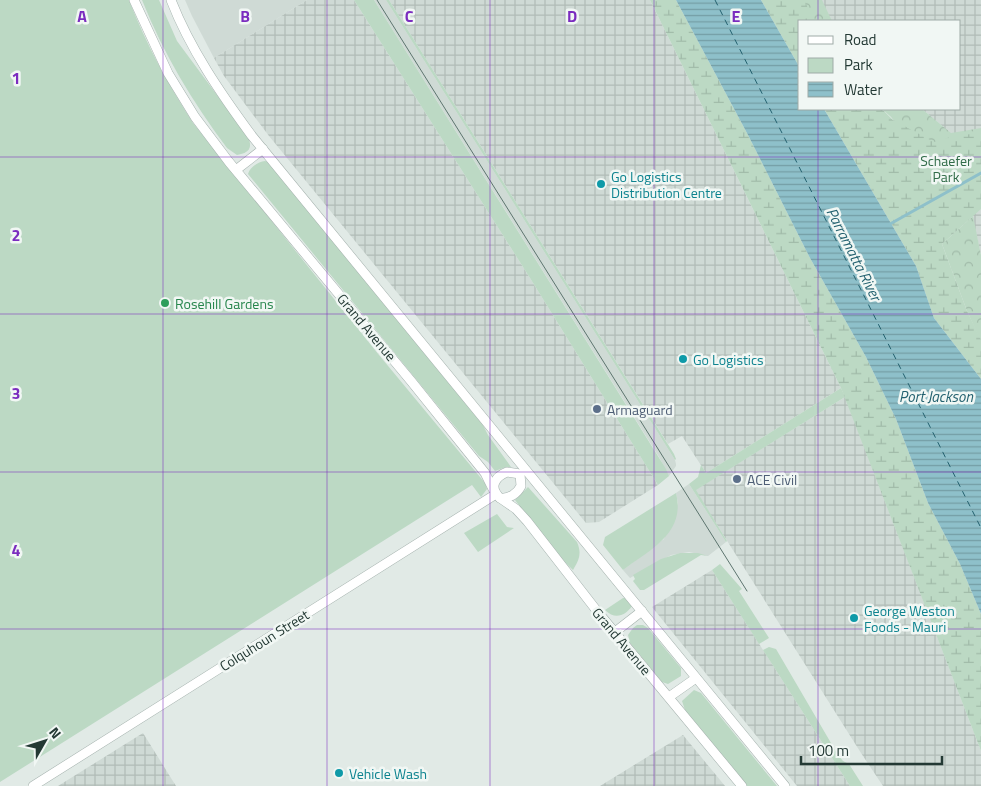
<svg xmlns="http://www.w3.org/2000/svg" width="981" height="786" viewBox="0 0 981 786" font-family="'Titillium Web',sans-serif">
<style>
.built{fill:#cfdad5}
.industrial{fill:url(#industrial-grid)}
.green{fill:#bcd9c4}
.forest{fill:url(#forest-crowns)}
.wetland{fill:url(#wetland-marsh)}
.water{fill:url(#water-rules)}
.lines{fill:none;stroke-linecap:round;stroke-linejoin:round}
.stream{stroke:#8ec0ca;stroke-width:3}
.ferry{stroke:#23616f;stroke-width:1;stroke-dasharray:6 5;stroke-linecap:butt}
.minor-casing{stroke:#a4b1ad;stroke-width:10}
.minor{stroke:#fff;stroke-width:9}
.tram{stroke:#5d756f;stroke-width:1}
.grid{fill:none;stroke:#7b2cbf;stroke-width:1;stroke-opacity:0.55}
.culture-dot{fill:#0f9aa8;stroke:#f1f7f4;stroke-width:2}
.leisure-dot{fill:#2e9e5b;stroke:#f1f7f4;stroke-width:2}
.service-dot{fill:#5c6f8a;stroke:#f1f7f4;stroke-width:2}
.labels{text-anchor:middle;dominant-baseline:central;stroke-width:5;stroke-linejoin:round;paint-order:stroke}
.park-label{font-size:14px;fill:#316c49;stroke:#f1f7f4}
.culture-label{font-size:14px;fill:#0d838f;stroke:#f1f7f4;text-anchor:start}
.leisure-label{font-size:14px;fill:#27864d;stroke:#f1f7f4;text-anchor:start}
.street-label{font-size:14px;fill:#233934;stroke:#f1f7f4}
.service-label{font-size:14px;fill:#4e5e75;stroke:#f1f7f4;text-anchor:start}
.water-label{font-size:15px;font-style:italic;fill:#23616f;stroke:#f1f7f4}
.grid-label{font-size:16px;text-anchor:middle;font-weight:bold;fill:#7b2cbf;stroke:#f1f7f4;stroke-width:5;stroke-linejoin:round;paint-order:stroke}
</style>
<defs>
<pattern id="industrial-grid" width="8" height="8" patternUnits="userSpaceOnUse" patternTransform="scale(1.25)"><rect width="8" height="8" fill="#cfdad5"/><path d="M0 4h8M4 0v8" fill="none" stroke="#b1bcb7"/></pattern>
<pattern id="forest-crowns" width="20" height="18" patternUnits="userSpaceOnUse" patternTransform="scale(1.25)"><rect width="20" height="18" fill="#bcd9c4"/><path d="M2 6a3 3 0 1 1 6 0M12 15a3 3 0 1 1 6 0" fill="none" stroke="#a1bba9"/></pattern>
<pattern id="wetland-marsh" width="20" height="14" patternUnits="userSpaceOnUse" patternTransform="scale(1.25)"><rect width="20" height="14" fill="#bcd9c4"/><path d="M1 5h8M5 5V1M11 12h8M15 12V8" fill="none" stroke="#a1bba9"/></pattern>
<pattern id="water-rules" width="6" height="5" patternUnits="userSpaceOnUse" patternTransform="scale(1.25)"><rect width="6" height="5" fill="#8ec0ca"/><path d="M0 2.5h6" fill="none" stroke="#749da5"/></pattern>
</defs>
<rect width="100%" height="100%" fill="#e1eae6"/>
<g class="built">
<path d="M 185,0 L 307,0 L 214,58 L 192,16 Z"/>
<path d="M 374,0 L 386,0 L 675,460 L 676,464 L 676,466 L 669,476 L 659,457 Z"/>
<path d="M 689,484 L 726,542 L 708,556 L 689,552 L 671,555 L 630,578 L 623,570 L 664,539 L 678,503 L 676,493 Z"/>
</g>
<g class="industrial">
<path d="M 307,0 L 354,0 L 530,278 L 658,485 L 599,522 L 586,523 L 269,136 L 224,76 L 214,58 Z"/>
<path d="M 389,0 L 650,0 L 841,388 L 706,473 L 682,436 L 668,444 Z"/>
<path d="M 818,0 L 981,0 L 981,255 L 954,136 L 922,109 L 960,109 L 960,21 L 829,21 Z"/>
<path d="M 845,397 L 981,751 L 981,786 L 883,786 L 861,753 L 695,490 Z"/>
<path d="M 712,570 L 850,786 L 797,786 L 652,607 Z"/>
<path d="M 143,733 L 176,786 L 58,786 Z"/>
<path d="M 683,735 L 725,786 L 600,786 Z"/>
</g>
<g class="green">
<path d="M 0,0 L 129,0 C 146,44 168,84 193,123 L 379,355 L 485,483 L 487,489 L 481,497 L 472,485 L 0,782 Z"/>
<path d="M 142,0 L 159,0 L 177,41 L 248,137 C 253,148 249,153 237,155 L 227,148 C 192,101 164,55 142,0 Z"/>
<path d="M 354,0 L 374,0 L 666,469 L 669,476 L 658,485 L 530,278 Z"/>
<path d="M 386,0 L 389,0 L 674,454 L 676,459 L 675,460 Z"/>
<path d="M 265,161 L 268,162 L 483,425 L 488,435 L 511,467 L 506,467 L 495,471 L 488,462 L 479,456 L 248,174 C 250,167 258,162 265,161 Z"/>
<path d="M 841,388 L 845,397 L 696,490 L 727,541 L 726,542 L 689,484 L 698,477 L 701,465 L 706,473 Z"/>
<path d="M 528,487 L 577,542 C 582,554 579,560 573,570 L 553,551 L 515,500 Z"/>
<path d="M 676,493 C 686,533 651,549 623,570 L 603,545 L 605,537 Z"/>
<path d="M 497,514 L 507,527 L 514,528 L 478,552 L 464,533 Z"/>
<path d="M 680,553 L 698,553 L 708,556 L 701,555 L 644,590 L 640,590 L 633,581 L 635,579 L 633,575 L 661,559 Z"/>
<path d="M 720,564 L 742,589 L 739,591 L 769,638 L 759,644 L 712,570 Z"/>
<path d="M 623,598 L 626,598 L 632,606 C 625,616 615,620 605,610 Z"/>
<path d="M 637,625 L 643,625 L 648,628 L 681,668 L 681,676 L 668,684 L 662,682 L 630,643 L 628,635 L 633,628 Z"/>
<path d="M 769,647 L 776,649 L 838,755 L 843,761 L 849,764 L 863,786 L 850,786 L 763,650 Z"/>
<path d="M 694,690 L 701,693 L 777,786 L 747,786 L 685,710 L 682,701 Z"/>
</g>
<g class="forest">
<path d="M 802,0 L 822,0 L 832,21 L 812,21 Z"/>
<path d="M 882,109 L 922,109 L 951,133 L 981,128 L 981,190 L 962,210 L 891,117 Z"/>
<path d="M 973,216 L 981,255 L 981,342 L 967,311 L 942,244 Z"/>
</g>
<g class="wetland">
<path d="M 650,0 L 676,0 L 748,135 L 810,258 L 866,357 L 896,419 L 928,503 L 960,564 L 981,614 L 981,751 L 841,388 Z"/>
<path d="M 761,0 L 804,0 L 814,21 L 800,21 L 800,68 Z"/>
<path d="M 824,109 L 882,109 L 893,120 L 934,142 L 954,136 L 981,133 L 981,209 L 942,244 L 967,311 L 981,340 L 981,379 L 934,318 L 916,266 Z"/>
</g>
<path class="water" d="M 676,0 L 761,0 L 800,68 L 800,109 L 824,109 L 916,266 L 934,318 L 981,379 L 981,614 L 960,564 L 928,503 L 896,419 L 866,357 L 810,258 L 748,135 Z"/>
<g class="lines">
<path class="stream" d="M 890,224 L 981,173"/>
<path class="ferry" d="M 715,0 L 981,528"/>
<defs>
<g id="minor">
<path d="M 134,0 L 168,73 L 195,117 L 229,162 L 411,381 L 485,473 L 493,489"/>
<path d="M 171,0 C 190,49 221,94 252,136 L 785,786"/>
<path d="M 236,170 L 263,149"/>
<path d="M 507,472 L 520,474 L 521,486 C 517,494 509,499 500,498 C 489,488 494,477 507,472 Z"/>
<path d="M 500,498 L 516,509 L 527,521 L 597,611 L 742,786"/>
<path d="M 615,632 L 642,611"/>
<path d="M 669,697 L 696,678"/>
<path d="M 33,786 L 496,494"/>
</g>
</defs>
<use href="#minor" class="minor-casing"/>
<use href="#minor" class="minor"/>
<path class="tram" d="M 377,0 L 747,591"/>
</g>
<path class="grid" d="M 163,0 L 163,786M 327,0 L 327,786M 490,0 L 490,786M 654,0 L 654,786M 818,0 L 818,21M 818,109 L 818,786M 0,157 L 981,157M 0,314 L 981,314M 0,472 L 981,472M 0,629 L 981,629"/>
<g class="culture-dot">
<circle cx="601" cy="184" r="5"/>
<circle cx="683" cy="359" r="5"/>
<circle cx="854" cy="618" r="5"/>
<circle cx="339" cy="773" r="5"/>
</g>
<circle class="leisure-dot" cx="165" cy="303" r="5"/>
<g class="service-dot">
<circle cx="597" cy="409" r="5"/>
<circle cx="737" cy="479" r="5"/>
</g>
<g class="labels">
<g class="park-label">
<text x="946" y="160">Schaefer<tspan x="946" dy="16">Park</tspan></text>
</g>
<g class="culture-label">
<text x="611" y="176">Go Logistics<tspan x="611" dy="16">Distribution Centre</tspan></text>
<text x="693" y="359">Go Logistics</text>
<text x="864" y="610">George Weston<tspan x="864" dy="16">Foods - Mauri</tspan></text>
<text x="349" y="773">Vehicle Wash</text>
</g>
<g class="leisure-label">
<text x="175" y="303">Rosehill Gardens</text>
</g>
<g class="street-label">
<text transform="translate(367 327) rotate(50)">Grand Avenue</text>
<text transform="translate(264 640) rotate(-32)">Colquhoun Street</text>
<text transform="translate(622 641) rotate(50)">Grand Avenue</text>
</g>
<g class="service-label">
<text x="607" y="409">Armaguard</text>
<text x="747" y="479">ACE Civil</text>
</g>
<g class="water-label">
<text transform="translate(854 254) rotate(63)">Parramatta River</text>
<text x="936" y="396">Port Jackson</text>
</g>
</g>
<g class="grid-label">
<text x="82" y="22">A</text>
<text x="245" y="22">B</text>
<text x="409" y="22">C</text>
<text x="572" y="22">D</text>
<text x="736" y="22">E</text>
<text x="16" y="84">1</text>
<text x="16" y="241">2</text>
<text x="16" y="399">3</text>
<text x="16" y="556">4</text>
</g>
<rect x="798" y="20" width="162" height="90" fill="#f1f7f4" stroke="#9faba7"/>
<rect x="808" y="36" width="25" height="8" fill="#ffffff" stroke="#9faba7"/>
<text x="844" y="45" font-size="15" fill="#233934">Road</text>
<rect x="808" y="58" width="25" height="15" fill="#bcd9c4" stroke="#9faba7"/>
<text x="844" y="70" font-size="15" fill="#233934">Park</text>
<rect x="808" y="82" width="25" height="15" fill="url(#water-rules)" stroke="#9faba7"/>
<text x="844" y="95" font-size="15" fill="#233934">Water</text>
<g transform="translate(45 741) rotate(51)" stroke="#f1f7f4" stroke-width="4" paint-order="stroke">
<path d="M0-4L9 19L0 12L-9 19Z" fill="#233934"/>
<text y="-8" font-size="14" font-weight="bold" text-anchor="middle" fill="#233934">N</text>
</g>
<path d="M801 756v8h141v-8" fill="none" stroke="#233934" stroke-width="2.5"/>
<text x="808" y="756" font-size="15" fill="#233934" stroke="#f1f7f4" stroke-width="4" paint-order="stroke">100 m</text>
</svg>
